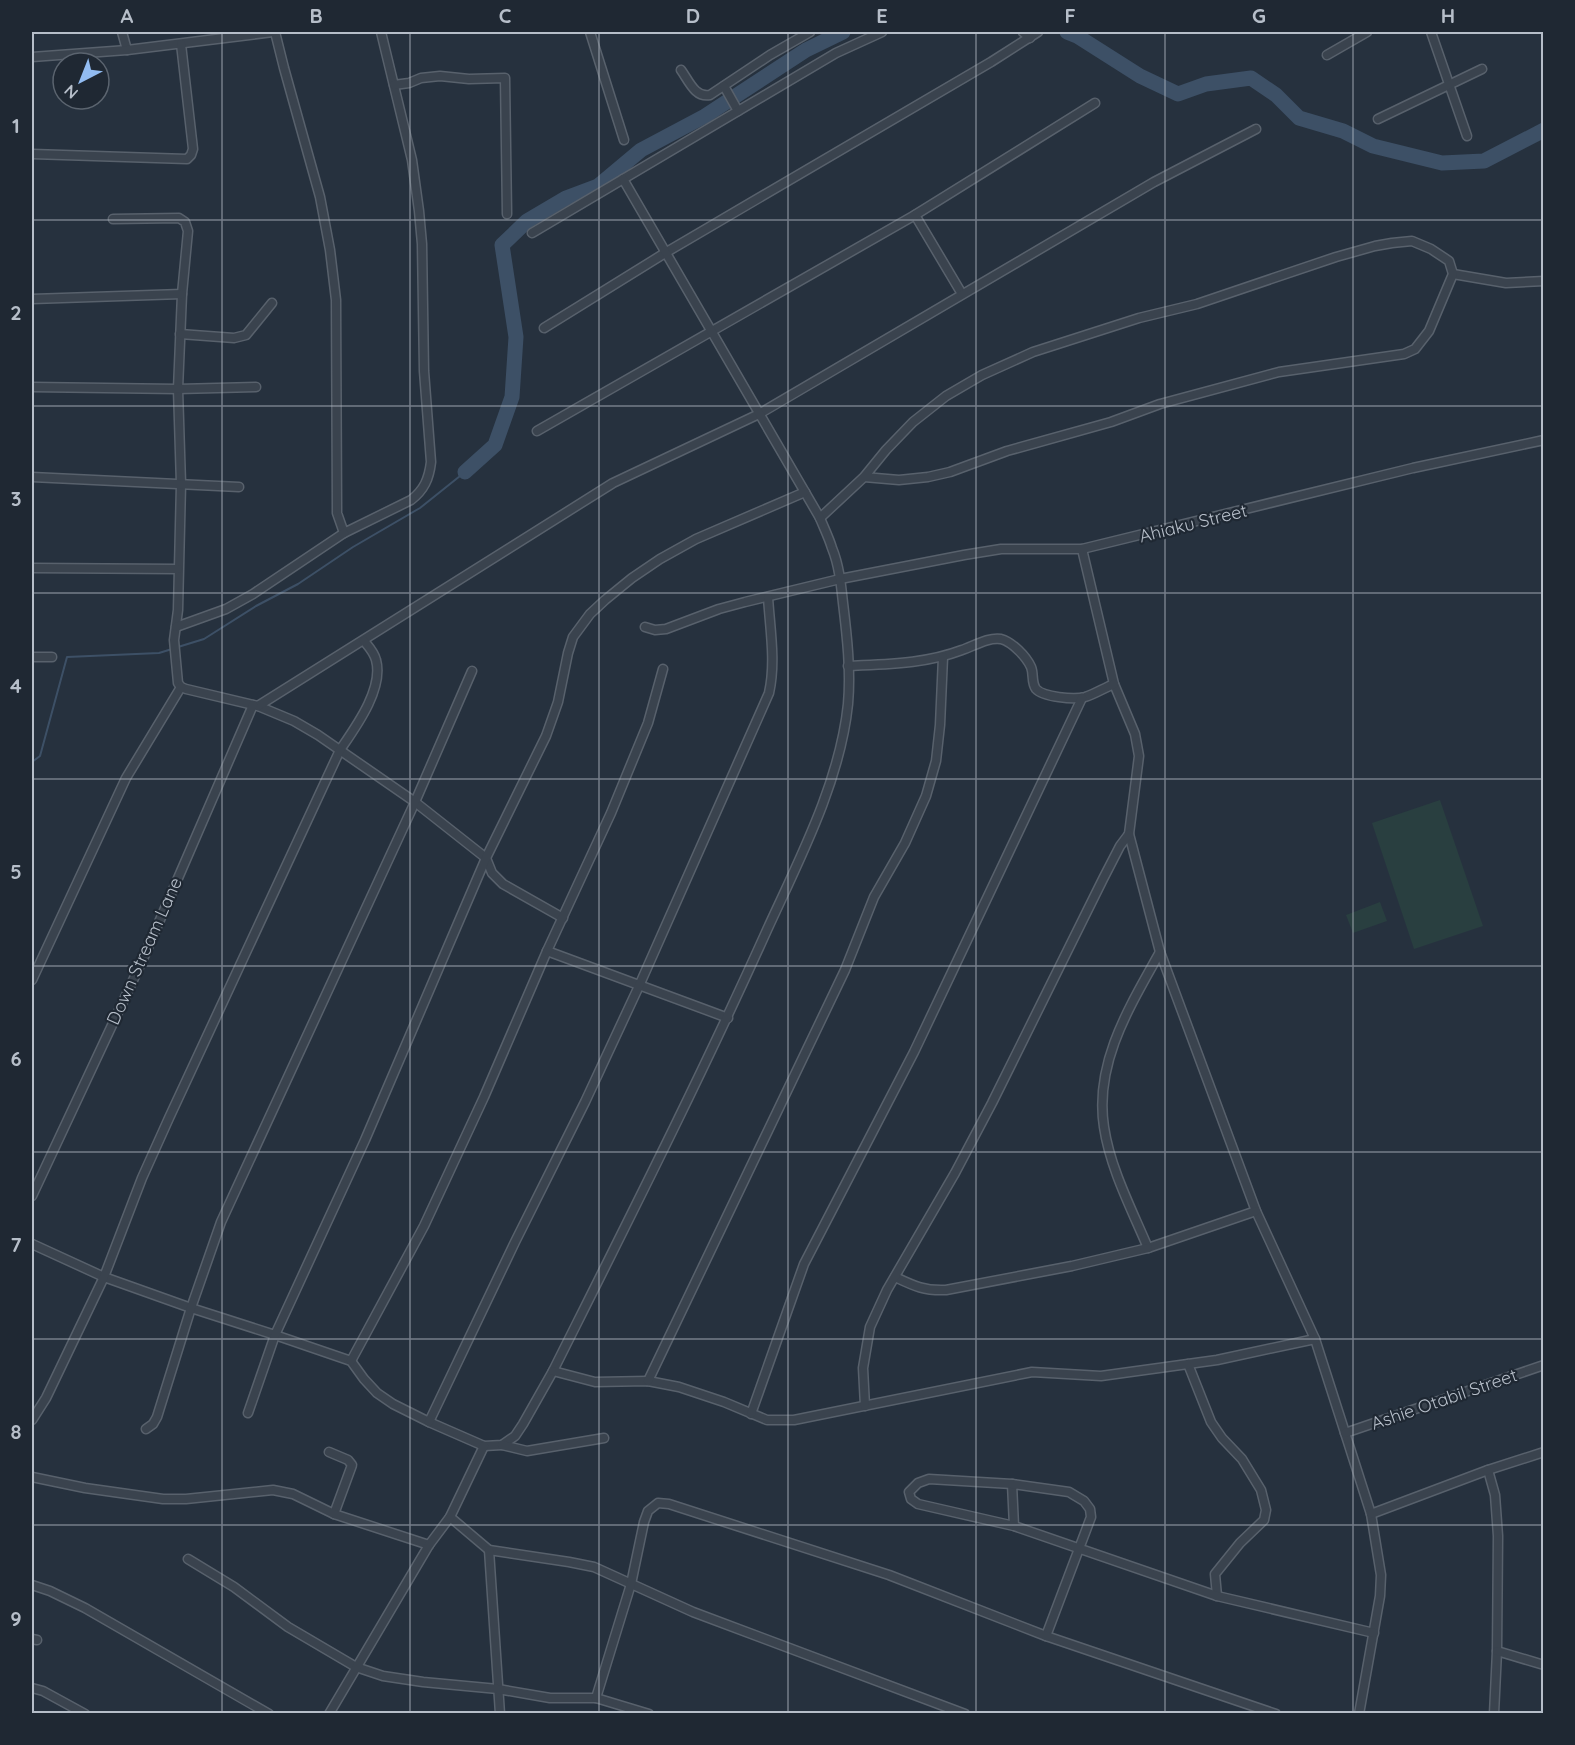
<svg xmlns="http://www.w3.org/2000/svg" width="1575" height="1745" viewBox="0 0 1575 1745" font-family="Quicksand,sans-serif">
<style>
.green{fill:#293f40}
.lines{fill:none;stroke-linecap:round;stroke-linejoin:round}
.stream{stroke:#3d5066;stroke-width:2}
.river{stroke:#3d5066;stroke-width:15}
.street-casing{stroke:#58616c;stroke-width:11}
.street{stroke:#3a434e;stroke-width:8}
.grid{fill:none;stroke:#b6bec9;stroke-width:1.5;stroke-opacity:0.55}
.labels{text-anchor:middle;dominant-baseline:central;stroke-width:4.5;stroke-linejoin:round;paint-order:stroke}
.street-label{font-size:18px;fill:#b6bec9;stroke:#1f2833}
.neatline{fill:none;stroke:#b6bec9;stroke-width:2}
.grid-label{font-size:20px;text-anchor:middle;font-weight:bold;fill:#b6bec9}
</style>
<rect width="100%" height="100%" fill="#26313e"/>
<g class="green">
<path d="M 1440,800 L 1483,926 L 1414,949 L 1372,823 Z"/>
<path d="M 1380,902 L 1387,921 L 1353,933 L 1346,915 Z"/>
</g>
<g class="lines">
<g class="stream">
<path d="M 178,647 L 204,639 L 256,606 L 298,584 L 353,547 L 420,508 L 465,472"/>
<path d="M 32,762 L 40,756 L 67,657 L 159,653 L 172,649"/>
</g>
<g class="river">
<path d="M 1067,32 L 1077,36 L 1140,76 L 1178,94 L 1206,84 L 1251,78 L 1276,95 L 1299,118 L 1343,131 L 1373,146 L 1442,163 L 1484,161 L 1544,130"/>
<path d="M 465,472 L 495,445 L 512,397 L 516,337 L 502,245 L 527,221 L 566,198 L 598,186 L 641,150 L 705,116 L 806,50 L 843,32"/>
</g>
<defs>
<g id="street">
<path d="M 122,32 L 127,50"/>
<path d="M 275,32 L 284,68 L 320,197 L 330,250 L 336,300 L 337,513 L 344,533 L 411,500 C 424,490 429,479 431,462 L 424,371 L 422,244 L 419,211 L 412,160 L 381,32"/>
<path d="M 590,32 L 624,140"/>
<path d="M 1023,32 L 1030,38"/>
<path d="M 1431,32 L 1467,136"/>
<path d="M 1327,55 L 1367,32"/>
<path d="M 32,57 L 127,50 L 273,32"/>
<path d="M 681,70 C 689,81 695,98 710,95 L 770,55 L 810,32"/>
<path d="M 394,85 L 409,83 L 421,78 L 440,76 L 469,79 L 505,78 L 507,214"/>
<path d="M 724,86 L 738,111"/>
<path d="M 1378,119 L 1482,69"/>
<path d="M 32,154 L 187,159 L 191,155 L 193,149 L 181,44"/>
<path d="M 915,215 L 962,294"/>
<path d="M 113,219 L 179,218 L 185,222 L 188,231 L 182,294 L 178,389 L 181,484 L 178,610 L 174,640 L 178,683 L 181,687 L 186,689 L 258,706 L 294,721 L 318,735 L 415,802 L 486,858 L 492,873 L 503,884 L 563,918"/>
<path d="M 532,233 L 836,53 L 882,32"/>
<path d="M 1453,274 L 1506,283 L 1544,281"/>
<path d="M 32,299 L 182,294"/>
<path d="M 544,328 L 665,253 L 991,62 L 1038,32"/>
<path d="M 180,334 L 234,338 L 246,335 L 272,303"/>
<path d="M 32,387 L 178,389 L 256,387"/>
<path d="M 537,431 L 915,215 L 1095,103"/>
<path d="M 32,477 L 239,487"/>
<path d="M 820,518 L 864,477 L 886,450 L 913,422 L 946,396 L 982,375 L 1033,352 L 1139,318 L 1197,304 L 1336,257 L 1375,246 L 1392,243 L 1412,241 L 1431,249 L 1449,261 L 1453,274 L 1429,331 L 1415,349 L 1404,354 L 1279,372 L 1160,404 L 1111,422 L 1007,451 L 950,472 L 928,477 L 899,480 L 864,477"/>
<path d="M 1082,549 L 1114,684 L 1135,734 L 1139,756 L 1129,834 L 1160,952 L 1256,1211 L 1315,1339 L 1371,1514 L 1381,1575 L 1380,1596 L 1359,1714"/>
<path d="M 32,568 L 178,569"/>
<path d="M 176,627 L 226,609 L 253,594 L 344,533"/>
<path d="M 645,627 L 655,630 L 666,629 L 719,609 L 745,602 L 840,579 L 964,555 L 1001,549 L 1082,549 L 1413,468 L 1544,440"/>
<path d="M 32,657 L 52,657"/>
<path d="M 848,666 C 887,664 925,664 962,650 C 974,646 988,637 1001,639 C 1012,642 1026,656 1031,667 C 1034,674 1031,682 1036,689 C 1043,697 1074,700 1085,697 C 1095,694 1104,688 1114,684"/>
<path d="M 258,706 L 613,483 L 759,414 L 1154,182 L 1256,129"/>
<path d="M 547,951 L 728,1018"/>
<path d="M 1160,952 C 1130,1006 1094,1063 1104,1127 C 1110,1168 1132,1210 1148,1248 L 1256,1211"/>
<path d="M 32,980 L 126,778 L 181,687"/>
<path d="M 32,1196 L 143,959 L 253,705"/>
<path d="M 32,1244 L 104,1277 L 191,1308 L 275,1335 L 351,1361 L 364,1379 L 377,1393 L 393,1404 L 429,1422 L 484,1446 L 502,1445 L 515,1436 L 523,1424 L 553,1371 C 626,1225 700,1079 767,930 C 799,860 840,782 848,704 C 851,671 847,636 843,603 C 841,584 839,565 832,548 C 829,538 824,528 820,518 L 623,179"/>
<path d="M 895,1277 C 914,1286 924,1291 946,1290 L 1072,1266 L 1148,1248"/>
<path d="M 351,1361 L 424,1226 L 484,1097 L 547,951 L 611,813 L 648,723 L 663,669"/>
<path d="M 1188,1364 L 1211,1422 L 1222,1438 L 1242,1459 L 1261,1490 L 1266,1510 L 1264,1520 L 1240,1543 L 1215,1574 L 1217,1596"/>
<path d="M 553,1371 L 595,1382 L 648,1381 L 679,1387 L 724,1402 L 767,1420 L 794,1420 L 1032,1372 L 1101,1376 L 1217,1360 L 1315,1339"/>
<path d="M 648,1381 L 845,970 L 874,897 L 905,843 L 926,796 L 936,761 L 940,725 L 943,657"/>
<path d="M 865,1406 L 863,1368 L 870,1327 L 887,1290 L 955,1173 L 992,1103 L 1103,879 L 1120,846 L 1129,834"/>
<path d="M 248,1413 L 275,1335 L 365,1140 L 486,858 L 546,736 L 558,702 L 568,653 L 573,637 L 590,614 L 605,600 L 632,578 L 660,559 L 696,539 L 805,492"/>
<path d="M 751,1414 L 804,1264 L 914,1052 L 1082,698"/>
<path d="M 32,1420 L 46,1398 L 104,1277 L 142,1178 L 169,1118 L 340,750 C 355,728 384,689 376,660 C 374,652 369,647 364,641"/>
<path d="M 429,1422 L 515,1242 L 585,1102 L 639,986 L 769,693 C 776,662 770,629 768,597"/>
<path d="M 146,1429 L 153,1424 L 157,1417 L 191,1308 L 221,1222 L 415,802 L 472,671"/>
<path d="M 1345,1433 L 1544,1365"/>
<path d="M 502,1445 L 527,1451 L 604,1438"/>
<path d="M 329,1452 L 348,1460 L 352,1465 L 334,1514"/>
<path d="M 1488,1470 L 1495,1495 L 1498,1536 L 1497,1651 L 1494,1714"/>
<path d="M 32,1477 L 85,1488 L 163,1499 L 186,1499 L 273,1490 L 293,1494 L 334,1514 L 429,1545"/>
<path d="M 1012,1484 L 1014,1526"/>
<path d="M 1371,1514 L 1488,1470 L 1544,1452"/>
<path d="M 450,1517 L 489,1550 L 569,1562 L 594,1567 L 693,1612 L 965,1714"/>
<path d="M 489,1550 L 500,1714"/>
<path d="M 188,1559 L 234,1587 L 288,1627 L 356,1667 L 383,1676 L 423,1682 L 498,1689 L 550,1698 L 596,1698 L 649,1714"/>
<path d="M 32,1585 L 50,1591 L 85,1608 L 269,1714"/>
<path d="M 1046,1636 L 1091,1517 L 1090,1509 L 1084,1501 L 1069,1492 L 1012,1484 L 929,1479 L 918,1483 L 909,1492 L 911,1499 L 918,1504 L 1014,1526 L 1217,1596 L 1374,1633"/>
<path d="M 32,1639 L 37,1640"/>
<path d="M 1497,1651 L 1544,1665"/>
<path d="M 32,1688 L 43,1691 L 85,1714"/>
<path d="M 596,1698 L 631,1584 L 644,1522 L 648,1511 L 658,1503 L 669,1504 L 889,1575 L 1046,1636 L 1276,1714"/>
<path d="M 329,1714 L 429,1545 L 450,1517 L 484,1446"/>
</g>
</defs>
<use href="#street" class="street-casing"/>
<use href="#street" class="street"/>
</g>
<path class="grid" d="M 222,32 L 222,1714M 410,32 L 410,1714M 599,32 L 599,1714M 788,32 L 788,1714M 976,32 L 976,1714M 1165,32 L 1165,1714M 1353,32 L 1353,1714M 32,220 L 1544,220M 32,406 L 1544,406M 32,593 L 1544,593M 32,779 L 1544,779M 32,966 L 1544,966M 32,1152 L 1544,1152M 32,1339 L 1544,1339M 32,1525 L 1544,1525"/>
<g class="labels">
<g class="street-label">
<text transform="translate(1193 523) rotate(-14)">Ahiaku Street</text>
<text transform="translate(144 951) rotate(-66)">Down Stream Lane</text>
<text transform="translate(1444 1399) rotate(-19)">Ashie Otabil Street</text>
</g>
</g>
<rect width="1575" height="1745" fill="none" stroke="#1f2833" stroke-width="66"/>
<g transform="translate(81 81) rotate(222)"><circle r="28" fill="#1f2833" stroke="#5b646f" stroke-width="1.5"/>
<path d="M0-4.5L10 22L0 15L-10 22Z" fill="#92bcf2"/>
<text y="-9" font-size="16" font-weight="bold" text-anchor="middle" fill="#b6bec9">N</text>
</g>
<rect x="33" y="33" width="1509" height="1679" class="neatline"/>
<g class="grid-label">
<text x="127" y="23">A</text>
<text x="316" y="23">B</text>
<text x="505" y="23">C</text>
<text x="693" y="23">D</text>
<text x="882" y="23">E</text>
<text x="1070" y="23">F</text>
<text x="1259" y="23">G</text>
<text x="1448" y="23">H</text>
<text x="16" y="133">1</text>
<text x="16" y="320">2</text>
<text x="16" y="506">3</text>
<text x="16" y="693">4</text>
<text x="16" y="879">5</text>
<text x="16" y="1066">6</text>
<text x="16" y="1252">7</text>
<text x="16" y="1439">8</text>
<text x="16" y="1626">9</text>
</g>
</svg>
